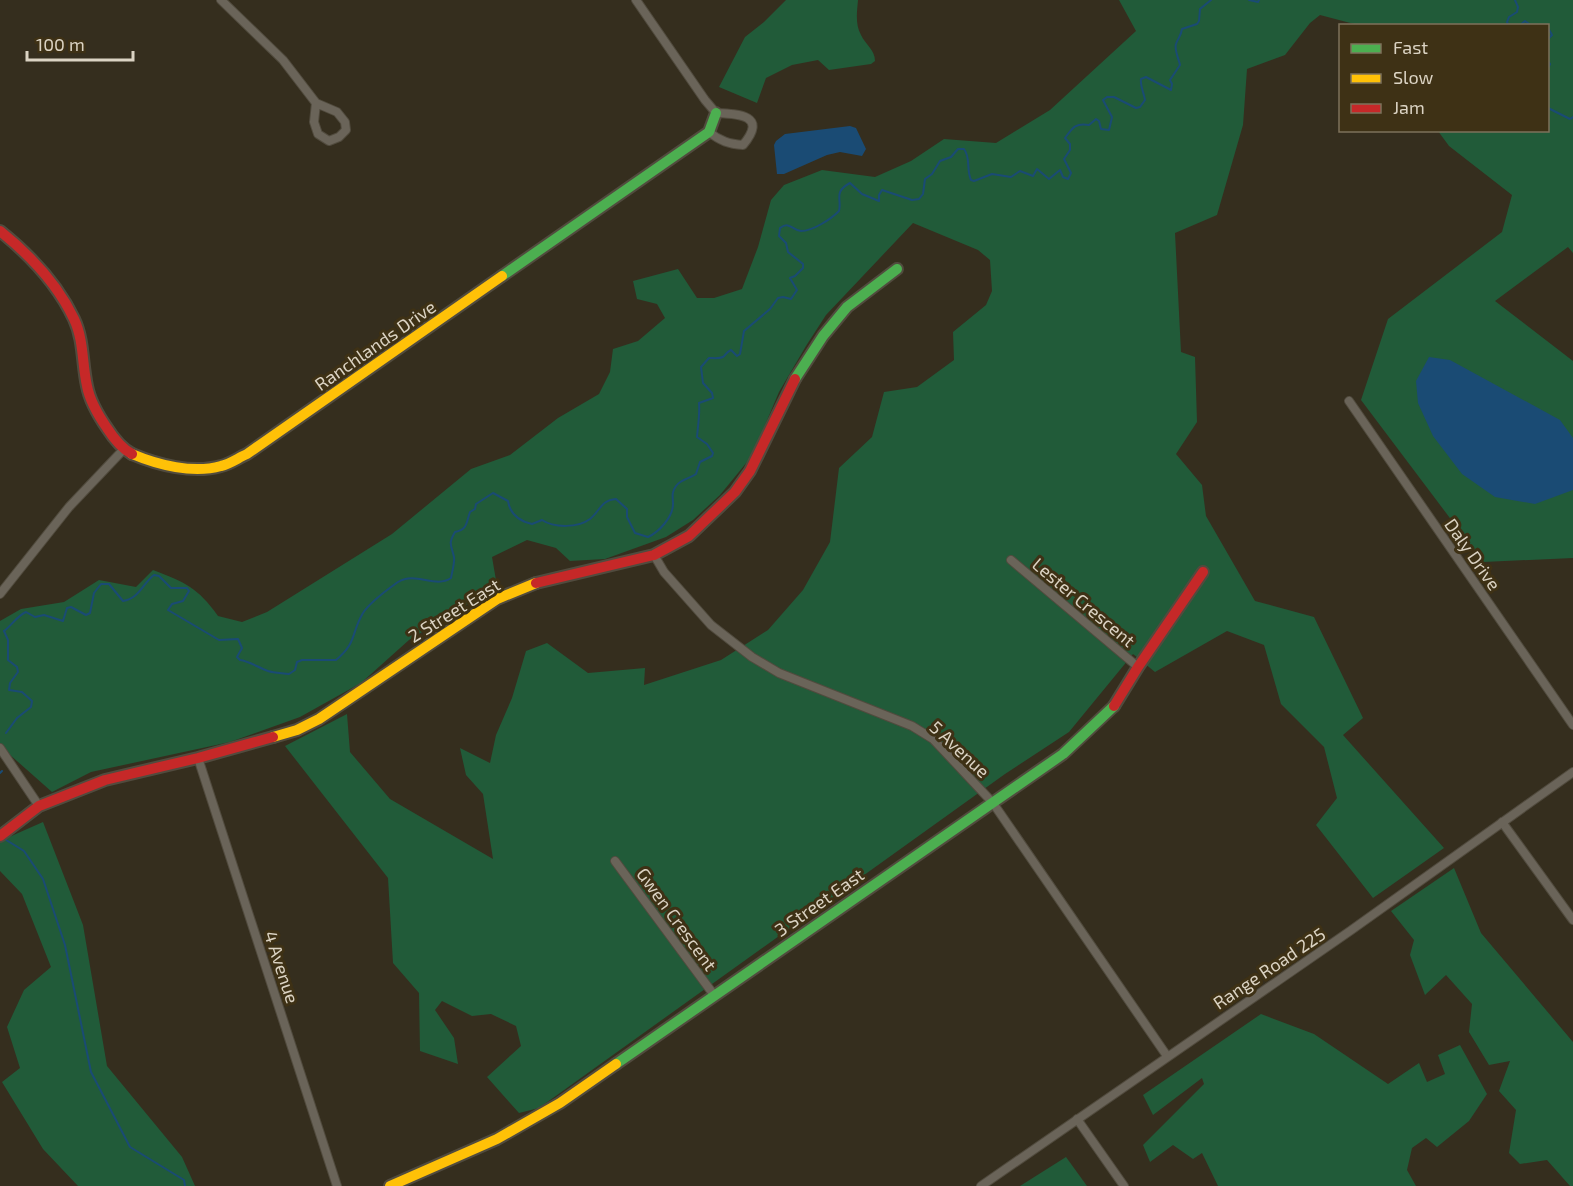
<svg xmlns="http://www.w3.org/2000/svg" width="1573" height="1186" viewBox="0 0 1573 1186" font-family="'Exo 2',sans-serif">
<style>
.green{fill:#215b39}
.water{fill:#1a4b74}
.lines{fill:none;stroke-linecap:round;stroke-linejoin:round}
.stream{stroke:#1a4b74;stroke-width:2}
.street-casing{stroke:#514b3e;stroke-width:10}
.fast-casing{stroke:#514b3e;stroke-width:14}
.slow-casing{stroke:#514b3e;stroke-width:14}
.jam-casing{stroke:#514b3e;stroke-width:14}
.street{stroke:#6a6459;stroke-width:8}
.fast{stroke:#4caf50;stroke-width:10}
.slow{stroke:#ffc107;stroke-width:10}
.jam{stroke:#c62828;stroke-width:10}
.labels{text-anchor:middle;dominant-baseline:central;stroke-width:6;stroke-linejoin:round;paint-order:stroke}
.street-label{font-size:18px;fill:#dbd3c3;stroke:#3e3115}
</style>
<rect width="100%" height="100%" fill="#352e1e"/>
<g class="green">
<path d="M 786,0 L 858,0 C 857,12 855,24 861,35 C 865,44 875,50 875,61 L 871,64 L 829,70 L 818,60 L 792,65 L 766,78 L 757,103 L 719,87 L 745,37 L 764,22 Z"/>
<path d="M 1119,0 L 1573,0 L 1573,253 L 1568,247 L 1495,301 L 1573,361 L 1573,558 L 1483,562 L 1361,400 L 1388,319 L 1502,232 L 1512,195 L 1449,146 L 1438,131 L 1548,130 L 1548,26 L 1405,26 L 1402,24 L 1397,26 L 1358,25 L 1320,15 L 1310,23 L 1285,55 L 1247,69 L 1243,125 L 1217,215 L 1175,233 L 1181,352 L 1195,357 L 1197,422 L 1176,454 L 1202,485 L 1206,516 L 1255,601 L 1314,617 L 1363,718 L 1343,735 L 1444,848 L 1373,898 L 1316,825 L 1337,798 L 1324,747 L 1281,704 L 1264,645 L 1227,631 L 1155,672 L 1133,654 L 1069,732 L 1005,774 L 539,1108 L 519,1113 L 487,1077 L 521,1046 L 516,1026 L 491,1014 L 472,1016 L 442,1001 L 435,1010 L 454,1038 L 458,1064 L 420,1051 L 419,993 L 393,963 L 388,878 L 285,746 L 347,714 L 350,752 L 390,799 L 493,859 L 483,794 L 466,775 L 460,748 L 490,763 L 496,735 L 512,698 L 526,651 L 547,643 L 588,673 L 645,668 L 644,685 L 721,660 L 768,630 L 803,590 L 830,542 L 839,468 L 872,437 L 884,392 L 917,387 L 954,360 L 953,332 L 986,305 L 992,291 L 990,260 L 978,250 L 913,223 L 826,315 L 806,346 L 779,392 L 752,456 L 720,495 L 693,520 L 666,537 L 605,559 L 570,561 L 556,548 L 527,540 L 492,557 L 497,586 L 409,640 L 361,683 L 300,717 L 230,742 L 91,772 L 52,792 L 0,746 L 0,621 L 21,609 L 64,602 L 99,580 L 136,587 L 153,570 C 186,583 197,587 218,616 L 242,622 L 267,612 L 392,534 L 471,469 L 510,455 L 558,418 L 599,394 L 610,372 L 613,349 L 638,341 L 665,318 L 657,304 L 637,299 L 633,281 L 678,269 L 697,298 L 714,298 L 742,289 L 758,247 L 771,200 L 784,185 L 822,170 L 875,177 L 911,161 L 944,139 L 996,143 L 1050,110 L 1136,31 Z"/>
<path d="M 43,822 L 83,925 L 107,1066 L 182,1157 L 195,1186 L 78,1186 L 43,1149 L 2,1082 L 20,1068 L 7,1027 L 24,990 L 51,967 L 22,894 L 0,871 L 0,841 Z"/>
<path d="M 1454,868 L 1481,933 L 1573,1042 L 1573,1186 L 1570,1186 L 1547,1160 L 1520,1164 L 1509,1153 L 1516,1110 L 1499,1091 L 1510,1061 L 1489,1065 L 1469,1032 L 1472,1004 L 1446,975 L 1425,995 L 1410,955 L 1414,940 L 1391,911 Z"/>
<path d="M 1261,1014 L 1314,1034 L 1388,1084 L 1419,1063 L 1427,1082 L 1445,1074 L 1438,1055 L 1460,1045 L 1487,1094 L 1469,1121 L 1437,1147 L 1426,1138 L 1412,1148 L 1407,1170 L 1416,1186 L 1218,1186 L 1202,1153 L 1193,1159 L 1173,1145 L 1150,1162 L 1143,1145 L 1204,1084 L 1202,1078 L 1153,1115 L 1143,1095 Z"/>
<path d="M 1066,1157 L 1087,1186 L 1020,1186 Z"/>
</g>
<g class="water">
<path d="M 850,126 L 856,128 L 866,149 L 862,156 L 840,152 L 827,155 L 784,174 L 777,174 L 774,145 L 776,141 L 785,134 Z"/>
<path d="M 1429,357 L 1450,360 L 1560,420 L 1573,438 L 1573,490 L 1535,504 L 1495,497 L 1462,474 L 1433,436 L 1418,403 L 1416,381 Z"/>
</g>
<g class="lines">
<g class="stream">
<path d="M 1249,0 L 1258,2 L 1259,0"/>
<path d="M 1509,26 L 1507,22 L 1509,17 L 1517,12 L 1518,7 L 1515,0"/>
<path d="M 1519,26 L 1525,21 L 1532,26"/>
<path d="M 1548,28 L 1552,35 L 1548,39"/>
<path d="M 1548,61 L 1550,64 L 1548,68"/>
<path d="M 1548,108 L 1570,119 L 1573,117"/>
<path d="M 4,631 C 12,625 17,616 26,612 L 35,617 L 44,615 L 63,621 L 67,608 L 71,607 L 86,615 L 90,613 L 94,593 L 101,584 L 109,584 L 123,601 C 139,599 143,583 154,575 L 159,576 L 171,588 L 187,588 L 189,591 L 183,601 L 172,604 L 168,610 L 219,640 L 238,639 L 242,648 L 237,657 L 240,660 C 249,661 259,668 268,671 C 274,673 283,673 289,674 L 295,670 L 297,662 L 302,660 L 336,660 C 357,643 351,633 363,613 C 371,601 387,590 398,582 C 416,571 435,589 451,578 C 452,572 455,562 454,557 C 451,544 448,544 455,532 C 468,529 466,523 470,512 L 475,509 L 476,504 L 493,493 L 508,501 C 510,514 519,521 532,524 L 542,520 C 554,528 578,528 590,519 C 600,511 601,500 616,499 L 627,509 L 627,517 L 635,533 L 648,537 C 659,532 673,517 673,504 C 673,497 671,493 676,486 C 681,479 689,479 696,474 L 700,462 L 712,456 L 713,453 L 707,444 L 697,437 C 698,425 700,414 699,403 L 713,398 L 712,393 L 703,383 L 701,367 L 709,358 C 713,358 719,359 723,357 C 727,354 726,352 731,350 L 737,356 L 740,354 L 744,331 L 770,309 L 778,298 L 783,297 L 791,299 L 797,290 L 790,278 L 795,276 L 803,268 L 803,264 L 788,252 L 786,243 L 779,236 L 780,228 C 790,221 792,230 801,231 C 813,231 831,219 839,211 C 842,199 833,192 850,183 L 862,194 L 879,201 L 879,195 L 882,190 L 912,200 L 919,199 L 923,194 L 925,179 L 932,174 L 940,161 L 951,157 L 958,149 L 964,149 C 971,158 966,169 971,180 L 974,181 L 992,174 L 1011,177 L 1020,171 L 1033,176 L 1037,169 L 1049,179 L 1060,170 L 1063,177 L 1068,179 L 1071,173 L 1064,159 L 1070,150 L 1070,144 L 1065,138 C 1073,127 1075,123 1089,125 L 1096,119 L 1099,121 L 1101,129 L 1109,130 L 1112,117 L 1103,100 L 1107,97 L 1114,97 L 1136,108 L 1140,107 L 1145,100 C 1144,93 1140,86 1141,79 L 1146,77 L 1171,90 L 1172,84 L 1170,80 L 1180,65 C 1179,60 1174,49 1176,44 C 1178,38 1181,36 1182,29 L 1197,24 L 1199,21 L 1200,9 L 1211,0"/>
<path d="M 4,631 L 8,640 L 8,660 L 17,667 L 18,672 L 10,683 L 9,690 L 22,692 L 32,701 L 31,707 L 17,718 L 6,733"/>
<path d="M 0,773 L 2,771"/>
<path d="M 3,838 L 24,851 L 43,879 L 65,945 L 91,1072 L 130,1147 L 184,1180 L 185,1186"/>
</g>
<defs>
<g id="street">
<path d="M 221,0 L 283,60 L 316,103 L 337,112 L 345,122 L 346,130 L 339,137 L 329,141 L 318,134 L 314,122 L 316,103"/>
<path d="M 636,0 L 705,100 L 716,113 C 739,114 768,115 743,145 C 729,144 720,141 709,132"/>
<path d="M 1349,401 L 1573,725"/>
<path d="M 654,555 L 664,572 L 711,625 L 752,657 L 779,673 L 912,726 L 933,739 L 993,803 L 1167,1056"/>
<path d="M 1011,560 L 1138,667"/>
<path d="M 0,594 L 69,507 L 124,449"/>
<path d="M 0,748 L 39,806"/>
<path d="M 198,758 L 337,1186"/>
<path d="M 1502,822 L 1573,920"/>
<path d="M 615,861 L 714,995"/>
<path d="M 1077,1119 L 1124,1186"/>
<path d="M 981,1186 L 1350,931 L 1573,772"/>
</g>
<g id="fast">
<path d="M 502,276 L 709,132 L 716,113"/>
<path d="M 795,379 L 823,336 L 847,307 L 897,269"/>
<path d="M 616,1064 L 1063,754 L 1114,706"/>
</g>
<g id="slow">
<path d="M 132,454 C 158,465 193,474 221,466 C 230,464 238,458 247,454 L 502,276"/>
<path d="M 273,737 L 297,730 L 319,719 L 497,599 L 536,583"/>
<path d="M 390,1186 L 497,1139 L 560,1103 L 616,1064"/>
</g>
<g id="jam">
<path d="M 0,231 C 30,255 57,283 74,319 C 84,340 82,364 87,386 C 90,402 98,415 107,428 C 114,439 121,448 132,454"/>
<path d="M 536,583 L 654,555 L 689,536 L 735,492 L 750,471 L 795,379"/>
<path d="M 1114,706 L 1138,667 L 1203,572"/>
<path d="M 0,836 L 39,806 L 105,780 L 198,758 L 273,737"/>
</g>
</defs>
<use href="#street" class="street-casing"/>
<use href="#fast" class="fast-casing"/>
<use href="#slow" class="slow-casing"/>
<use href="#jam" class="jam-casing"/>
<use href="#street" class="street"/>
<use href="#fast" class="fast"/>
<use href="#slow" class="slow"/>
<use href="#jam" class="jam"/>
</g>
<g class="labels">
<g class="street-label">
<text transform="translate(375 345) rotate(-35)">Ranchlands Drive</text>
<text transform="translate(1473 554) rotate(55)">Daly Drive</text>
<text transform="translate(1084 602) rotate(40)">Lester Crescent</text>
<text transform="translate(454 610) rotate(-32)">2 Street East</text>
<text transform="translate(960 749) rotate(43)">5 Avenue</text>
<text transform="translate(819 902) rotate(-35)">3 Street East</text>
<text transform="translate(677 919) rotate(54)">Gwen Crescent</text>
<text transform="translate(282 967) rotate(72)">4 Avenue</text>
<text transform="translate(1269 968) rotate(-34)">Range Road 225</text>
</g>
</g>
<rect x="1339" y="24" width="210" height="108" fill="#3e3115" stroke="#7d725b" stroke-width="1.5"/>
<rect x="1351" y="44" width="30" height="9" fill="#4caf50" stroke="#7d725b" stroke-width="1.5"/>
<text x="1393" y="54" font-size="18" fill="#dbd3c3">Fast</text>
<rect x="1351" y="74" width="30" height="9" fill="#ffc107" stroke="#7d725b" stroke-width="1.5"/>
<text x="1393" y="84" font-size="18" fill="#dbd3c3">Slow</text>
<rect x="1351" y="104" width="30" height="9" fill="#c62828" stroke="#7d725b" stroke-width="1.5"/>
<text x="1393" y="114" font-size="18" fill="#dbd3c3">Jam</text>
<path d="M27 51v9h106v-9" fill="none" stroke="#dbd3c3" stroke-width="3"/>
<text x="36" y="51" font-size="18" fill="#dbd3c3" stroke="#3e3115" stroke-width="4.5" paint-order="stroke">100 m</text>
</svg>
